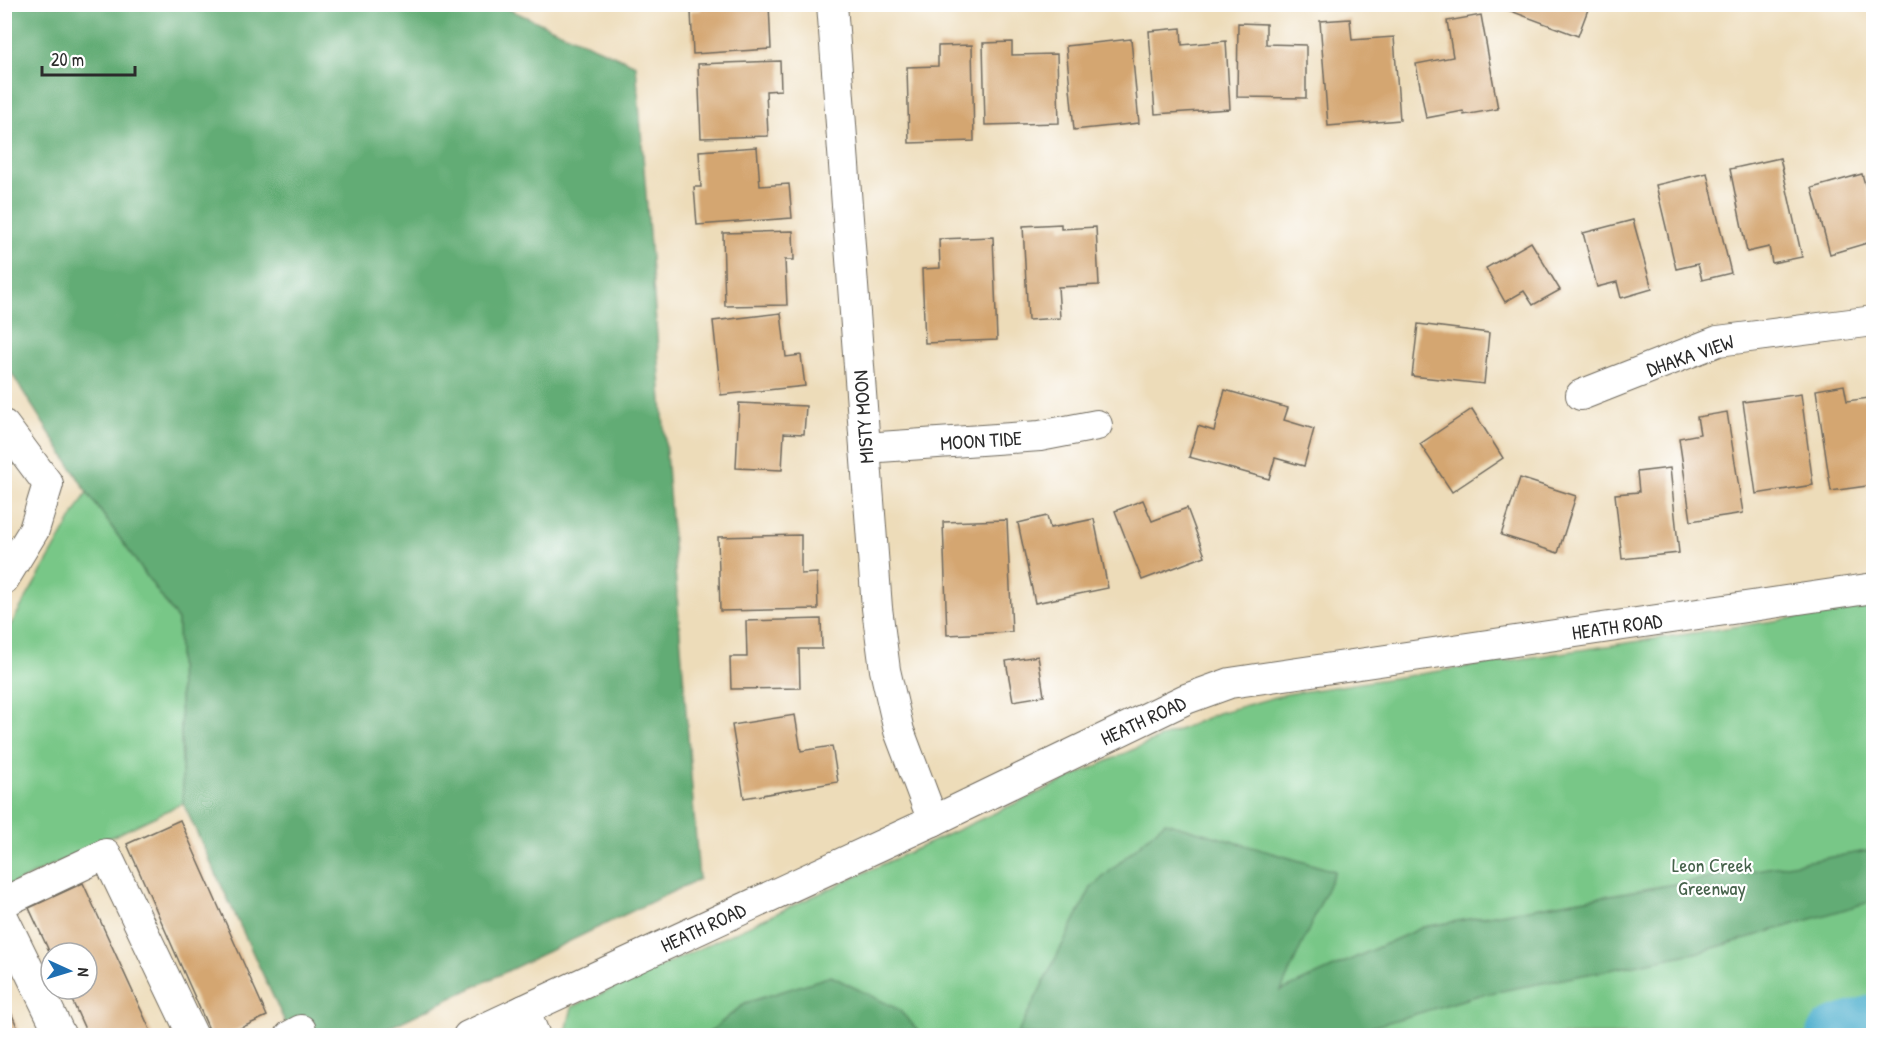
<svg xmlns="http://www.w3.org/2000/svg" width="1878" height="1040" viewBox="0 0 1878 1040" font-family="'Patrick Hand',sans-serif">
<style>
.green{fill:#78c787;stroke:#527959;stroke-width:1.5}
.forest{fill:#62ac74;stroke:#466c50;stroke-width:1.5}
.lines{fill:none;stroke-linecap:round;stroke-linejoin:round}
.river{stroke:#4eafcd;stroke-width:56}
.building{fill:#d4a671}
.minor-casing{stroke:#6f695d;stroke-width:32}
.minor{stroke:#fff;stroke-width:30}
.labels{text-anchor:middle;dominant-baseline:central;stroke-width:4.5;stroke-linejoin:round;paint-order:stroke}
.street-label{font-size:20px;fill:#2b2b2b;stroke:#fff}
.park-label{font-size:20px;fill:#46624b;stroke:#fff}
</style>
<rect width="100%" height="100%" fill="#fff"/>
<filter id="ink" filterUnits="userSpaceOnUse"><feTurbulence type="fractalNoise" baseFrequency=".0167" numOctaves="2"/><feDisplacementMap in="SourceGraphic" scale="12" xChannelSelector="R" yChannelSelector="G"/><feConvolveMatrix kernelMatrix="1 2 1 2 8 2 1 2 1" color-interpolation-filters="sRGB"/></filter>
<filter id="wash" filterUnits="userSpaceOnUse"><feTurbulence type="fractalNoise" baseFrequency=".008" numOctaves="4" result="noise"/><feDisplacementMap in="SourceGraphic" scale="24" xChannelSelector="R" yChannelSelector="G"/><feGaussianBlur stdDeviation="1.35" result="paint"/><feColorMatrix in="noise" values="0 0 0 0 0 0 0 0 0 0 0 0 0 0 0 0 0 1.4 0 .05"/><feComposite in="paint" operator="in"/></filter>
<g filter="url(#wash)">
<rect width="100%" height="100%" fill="#eddcb9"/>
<g class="green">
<path d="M 87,492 L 178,620 L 183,803 L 5,888 L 5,635 Z"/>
<path d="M 1873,606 L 1873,1035 L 922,1035 L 898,1009 L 745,1003 L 706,1035 L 565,1036 L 572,1007 L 1123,754 L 1218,713 L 1287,694 Z"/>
</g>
<g class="forest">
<path d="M 5,5 L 499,5 L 636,65 L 699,879 L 374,1035 L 291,1035 L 183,803 L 178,620 L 87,492 L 5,363 Z"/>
<path d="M 1165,822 L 1335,871 L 1281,991 L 1423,927 L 1873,850 L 1873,901 L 1700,952 L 1476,996 L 1345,1035 L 1017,1035 L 1091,888 Z"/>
<path d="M 831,976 L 898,1009 L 922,1035 L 706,1035 L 745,1003 Z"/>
</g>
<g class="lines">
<path class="river" d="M 1834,1036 L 1874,1023"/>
</g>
<g id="blocks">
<g class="building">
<path d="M 701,4 L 769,4 L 771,49 L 693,54 L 691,11 L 701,10 Z"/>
<path d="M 1492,4 L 1590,4 L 1578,36 Z"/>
<path d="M 1481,15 L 1498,109 L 1464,115 L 1463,111 L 1426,118 L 1416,64 L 1453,57 L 1447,21 Z"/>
<path d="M 1350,19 L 1352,40 L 1394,37 L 1400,120 L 1328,126 L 1320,21 Z"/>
<path d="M 1238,23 L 1266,24 L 1266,44 L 1306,45 L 1306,98 L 1237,97 Z"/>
<path d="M 1181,28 L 1182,45 L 1226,41 L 1230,109 L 1155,114 L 1149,31 Z"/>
<path d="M 1131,39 L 1139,123 L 1074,130 L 1066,46 Z"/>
<path d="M 1012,42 L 1012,55 L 1057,54 L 1059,123 L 985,125 L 983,43 Z"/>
<path d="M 972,45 L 974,141 L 909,143 L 907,67 L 938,66 L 938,46 Z"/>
<path d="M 780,61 L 781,90 L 766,91 L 768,136 L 701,138 L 698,64 Z"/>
<path d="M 757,147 L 760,186 L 789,184 L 792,218 L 697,225 L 694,187 L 701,187 L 699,151 Z"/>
<path d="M 1780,158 L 1802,257 L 1772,263 L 1769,247 L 1747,252 L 1730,169 Z"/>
<path d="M 1707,173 L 1731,273 L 1702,280 L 1698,264 L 1676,269 L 1656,185 Z"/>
<path d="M 1862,174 L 1874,215 L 1874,241 L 1830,254 L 1812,188 Z"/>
<path d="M 1633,220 L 1652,289 L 1621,298 L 1617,282 L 1597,287 L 1583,233 Z"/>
<path d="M 1061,224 L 1061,229 L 1096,227 L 1099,285 L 1058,287 L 1060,318 L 1028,320 L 1023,226 Z"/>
<path d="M 793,231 L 794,260 L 785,260 L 787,305 L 725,306 L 723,233 Z"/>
<path d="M 993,237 L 997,340 L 925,343 L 922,269 L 940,268 L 939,239 Z"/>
<path d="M 1531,242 L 1560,290 L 1533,305 L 1524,291 L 1505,302 L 1486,268 Z"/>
<path d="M 781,313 L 786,357 L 801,355 L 805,386 L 721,395 L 713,321 Z"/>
<path d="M 1418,324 L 1489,333 L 1484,384 L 1412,376 Z"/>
<path d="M 1844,385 L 1847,401 L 1869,398 L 1874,427 L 1874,485 L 1831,491 L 1816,390 Z"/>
<path d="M 1225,390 L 1288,408 L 1284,420 L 1314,429 L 1304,466 L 1275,458 L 1269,479 L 1189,457 L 1198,426 L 1214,431 Z"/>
<path d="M 1801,394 L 1813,485 L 1756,494 L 1743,402 Z"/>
<path d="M 739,403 L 806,406 L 804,434 L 784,433 L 782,470 L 736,468 Z"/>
<path d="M 1472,409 L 1503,458 L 1452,492 L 1420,444 Z"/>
<path d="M 1727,412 L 1743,513 L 1691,521 L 1679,438 L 1700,434 L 1697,417 Z"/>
<path d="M 1670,468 L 1679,553 L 1622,559 L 1615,494 L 1639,492 L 1637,472 Z"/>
<path d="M 1520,478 L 1576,496 L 1558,553 L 1501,535 Z"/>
<path d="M 1143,500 L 1152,521 L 1187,508 L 1205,556 L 1142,580 L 1115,511 Z"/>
<path d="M 1047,516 L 1050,528 L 1094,519 L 1108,588 L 1035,603 L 1018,523 Z"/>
<path d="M 1007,520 L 1012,632 L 947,635 L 943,522 Z"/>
<path d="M 801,535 L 801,574 L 817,573 L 818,609 L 720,611 L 718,537 Z"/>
<path d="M 821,619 L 822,649 L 799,649 L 800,688 L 731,689 L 730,657 L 747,657 L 746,621 Z"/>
<path d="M 1038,656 L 1044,696 L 1013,701 L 1006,661 Z"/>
<path d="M 795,715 L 801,751 L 832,746 L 838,782 L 744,798 L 732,725 Z"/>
<path d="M 180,820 L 267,1016 L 223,1036 L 212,1036 L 127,844 Z"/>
<path d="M 83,883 L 153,1036 L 88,1036 L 67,989 L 87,989 L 87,953 L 50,953 L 29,908 Z"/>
<path d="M 4,996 L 21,1036 L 4,1036 Z"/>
</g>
</g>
</g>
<g filter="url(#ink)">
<use href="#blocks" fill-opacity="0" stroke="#6f695d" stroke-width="1.5"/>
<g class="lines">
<defs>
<g id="minor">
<path d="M 832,4 L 877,608 L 885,670 L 899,731 L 933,821"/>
<path d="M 1581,395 L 1718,341 L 1874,321"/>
<path d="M 4,425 L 48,484 L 34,530 L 4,579"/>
<path d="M 865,448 L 1040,436 L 1097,425"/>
<path d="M 4,902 L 106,854 L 193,1036"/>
<path d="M 4,919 L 61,1036"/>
<path d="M 524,1010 L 535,1036"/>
<path d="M 290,1036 L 301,1030"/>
<path d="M 468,1036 L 933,821 L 1186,699 L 1230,683 L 1874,588"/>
</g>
</defs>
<use href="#minor" class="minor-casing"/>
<use href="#minor" class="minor"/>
</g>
</g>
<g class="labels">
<g class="street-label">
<text transform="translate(1690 355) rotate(-19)">DHAKA VIEW</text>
<text transform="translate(863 417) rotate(-94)">MISTY MOON</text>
<text transform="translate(981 440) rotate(-4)">MOON TIDE</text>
<text transform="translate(1617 626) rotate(-8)">HEATH ROAD</text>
<text transform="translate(1143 720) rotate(-25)">HEATH ROAD</text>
<text transform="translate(703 927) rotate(-25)">HEATH ROAD</text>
</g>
<g class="park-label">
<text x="1712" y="864">Leon Creek<tspan x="1712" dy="23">Greenway</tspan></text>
</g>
</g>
<rect width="1878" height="1040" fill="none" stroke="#fff" stroke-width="24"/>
<g transform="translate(69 971) rotate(94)"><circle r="28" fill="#ffffff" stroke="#aaaaaa" stroke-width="1.5"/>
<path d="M0-4.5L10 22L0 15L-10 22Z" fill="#1f6fb2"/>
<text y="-9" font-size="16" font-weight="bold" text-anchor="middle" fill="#2b2b2b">N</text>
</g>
<path d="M42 66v9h93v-9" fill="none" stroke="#2b2b2b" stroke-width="3"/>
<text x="51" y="66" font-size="18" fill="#2b2b2b" stroke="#ffffff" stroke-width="4.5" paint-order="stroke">20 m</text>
</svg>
